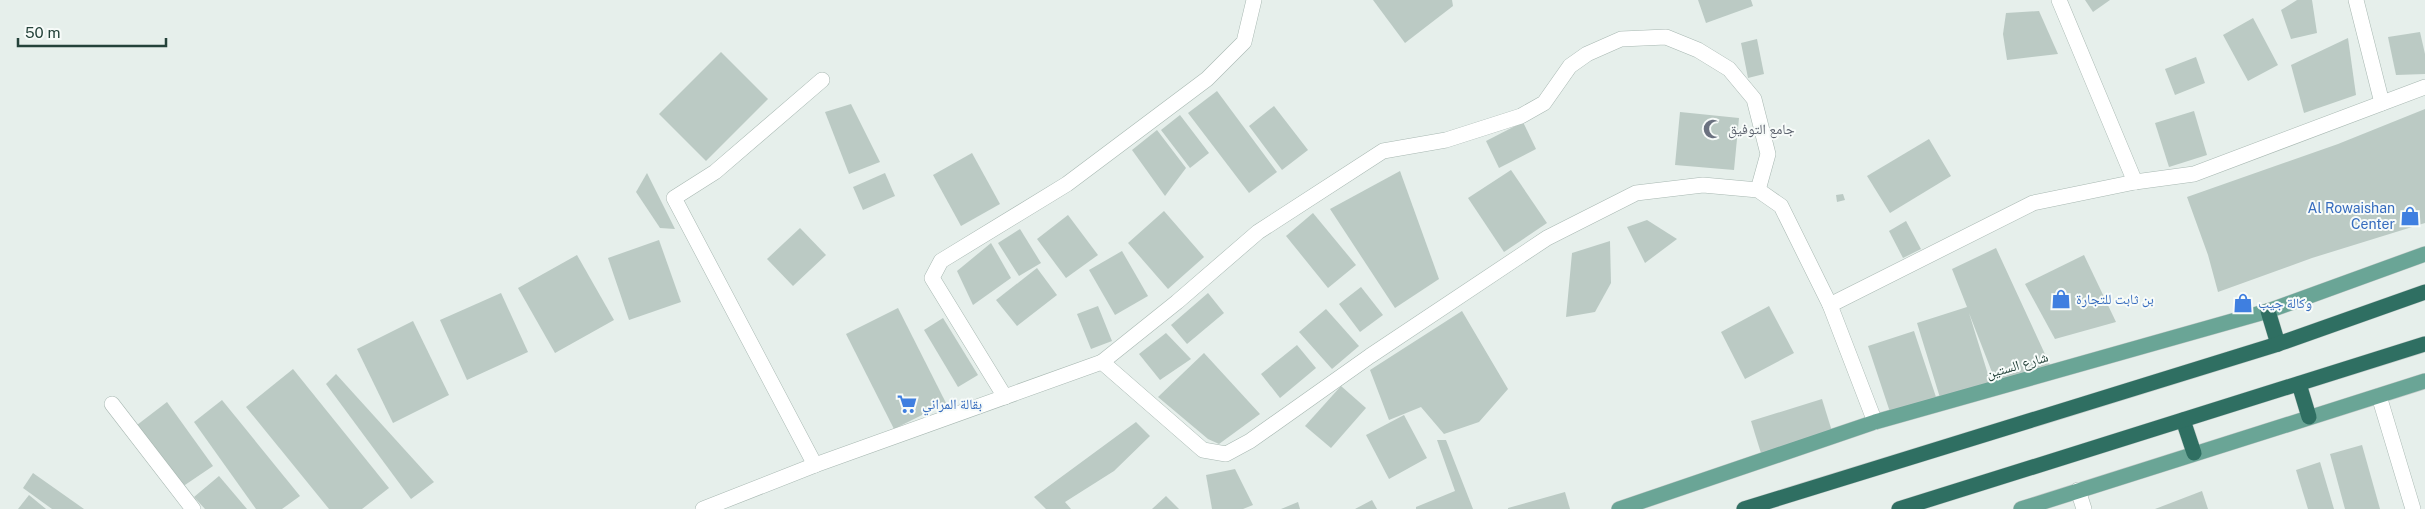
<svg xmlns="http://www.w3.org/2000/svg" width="2425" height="509" viewBox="0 0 2425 509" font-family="'Public Sans','Noto Naskh Arabic',sans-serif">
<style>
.building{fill:#bbcac4}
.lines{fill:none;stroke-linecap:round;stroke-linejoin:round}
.minor-casing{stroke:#a8b8b2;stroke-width:16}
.major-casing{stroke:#c2cac8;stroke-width:16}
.highway-casing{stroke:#c2cac8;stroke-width:16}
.minor{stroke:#fff;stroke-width:15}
.major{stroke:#6aa596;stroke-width:15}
.highway{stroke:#2f6f62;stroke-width:15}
.labels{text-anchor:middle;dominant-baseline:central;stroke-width:4;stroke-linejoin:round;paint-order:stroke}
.worship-label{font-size:14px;fill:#5b616d;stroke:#f7fbf9;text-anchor:start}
.shop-label{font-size:14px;fill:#366cbe;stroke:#f7fbf9;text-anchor:start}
.street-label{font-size:14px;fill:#24423a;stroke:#f7fbf9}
</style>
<rect width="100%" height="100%" fill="#e6efeb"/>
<g class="building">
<path d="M 1373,0 L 1452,0 L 1453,6 L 1405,43 Z"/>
<path d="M 1698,0 L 1751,0 L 1753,6 L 1706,23 Z"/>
<path d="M 2085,0 L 2110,0 L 2093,12 Z"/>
<path d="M 2297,0 L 2312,0 L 2317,33 L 2291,39 L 2281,10 Z"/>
<path d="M 2039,11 L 2058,54 L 2007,60 L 2003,34 L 2006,13 Z"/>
<path d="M 2253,18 L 2278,65 L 2248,81 L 2223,35 Z"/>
<path d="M 2420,32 L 2425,54 L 2425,74 L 2396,75 L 2388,37 Z"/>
<path d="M 2348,38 L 2356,95 L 2304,113 L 2291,65 Z"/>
<path d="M 1757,39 L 1764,74 L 1748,78 L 1741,43 Z"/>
<path d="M 721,52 L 768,99 L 706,161 L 659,114 Z"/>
<path d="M 2196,57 L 2205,83 L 2175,95 L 2165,69 Z"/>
<path d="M 1217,91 L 1277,172 L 1249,193 L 1188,113 Z"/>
<path d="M 851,104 L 880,162 L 849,174 L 825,112 Z"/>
<path d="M 1274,106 L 1308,150 L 1282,170 L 1249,126 Z"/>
<path d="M 2425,109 L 2425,223 L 2312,258 L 2218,292 L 2208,255 L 2187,197 L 2338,144 Z"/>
<path d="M 2194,111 L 2207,155 L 2169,167 L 2155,123 Z"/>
<path d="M 1680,112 L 1739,118 L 1734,170 L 1675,165 Z"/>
<path d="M 1180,115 L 1209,153 L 1190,168 L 1161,130 Z"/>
<path d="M 1523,122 L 1536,149 L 1499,168 L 1486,141 Z"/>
<path d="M 1157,130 L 1186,168 L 1165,196 L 1132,150 Z"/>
<path d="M 1929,139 L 1951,176 L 1890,213 L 1867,176 Z"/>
<path d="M 972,153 L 1000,204 L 961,226 L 933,175 Z"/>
<path d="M 1511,170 L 1547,223 L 1504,252 L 1468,198 Z"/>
<path d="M 1400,171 L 1439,279 L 1395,308 L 1330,209 Z"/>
<path d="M 647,173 L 675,229 L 660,228 L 636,192 Z"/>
<path d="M 885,173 L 895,196 L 863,210 L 853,187 Z"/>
<path d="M 1843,194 L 1845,200 L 1837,202 L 1836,195 Z"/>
<path d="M 1164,211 L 1204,257 L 1168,289 L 1128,243 Z"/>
<path d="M 1313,213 L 1356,265 L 1328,288 L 1286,236 Z"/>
<path d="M 1068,215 L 1098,255 L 1066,278 L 1037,239 Z"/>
<path d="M 1647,220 L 1677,239 L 1645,263 L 1627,227 Z"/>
<path d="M 1906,221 L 1921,249 L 1903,258 L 1889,231 Z"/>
<path d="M 800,228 L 826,255 L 793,286 L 767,259 Z"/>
<path d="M 1020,229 L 1041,263 L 1019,276 L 998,243 Z"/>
<path d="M 659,240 L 681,302 L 629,320 L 608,258 Z"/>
<path d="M 1610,241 L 1611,283 L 1595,312 L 1566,317 L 1572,253 Z"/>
<path d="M 991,243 L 1011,278 L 973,305 L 957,271 Z"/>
<path d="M 1996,248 L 2050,365 L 1995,380 L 1969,313 L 1991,384 L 1941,401 L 1917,323 L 1967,307 L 1952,269 Z"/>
<path d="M 1122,251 L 1148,296 L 1115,315 L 1089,270 Z"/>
<path d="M 577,255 L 614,320 L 555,353 L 518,288 Z"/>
<path d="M 2084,255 L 2116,322 L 2055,339 L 2025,284 Z"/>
<path d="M 1037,268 L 1057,295 L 1017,326 L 996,300 Z"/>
<path d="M 1361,287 L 1383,315 L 1360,332 L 1339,304 Z"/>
<path d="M 501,293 L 528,352 L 467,380 L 440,320 Z"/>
<path d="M 1208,293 L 1224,313 L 1187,344 L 1171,325 Z"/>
<path d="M 1098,306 L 1112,341 L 1091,349 L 1077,314 Z"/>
<path d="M 1769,306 L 1794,353 L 1745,379 L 1721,332 Z"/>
<path d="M 898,308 L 946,403 L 894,429 L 846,334 Z"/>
<path d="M 1326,309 L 1359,346 L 1332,369 L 1299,332 Z"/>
<path d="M 1462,311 L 1508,389 L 1479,422 L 1444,434 L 1421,407 L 1389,420 L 1370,370 Z"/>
<path d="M 943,318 L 978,375 L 958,387 L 924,330 Z"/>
<path d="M 413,321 L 449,395 L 393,423 L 357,349 Z"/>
<path d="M 1914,331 L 1939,406 L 1893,421 L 1868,346 Z"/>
<path d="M 1166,333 L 1191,359 L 1160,380 L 1139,354 Z"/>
<path d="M 1297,345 L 1316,368 L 1280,398 L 1261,374 Z"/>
<path d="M 1204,353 L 1260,414 L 1219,444 L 1208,439 L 1158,397 Z"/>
<path d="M 293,369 L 389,488 L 362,509 L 329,509 L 246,407 Z"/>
<path d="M 336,374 L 434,482 L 411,499 L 326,384 Z"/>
<path d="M 1341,386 L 1366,408 L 1331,448 L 1305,426 Z"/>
<path d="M 1822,399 L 1835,441 L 1764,463 L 1751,421 Z"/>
<path d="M 222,400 L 300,496 L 282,509 L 256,509 L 194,422 Z"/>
<path d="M 167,402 L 213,466 L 182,487 L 137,425 Z"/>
<path d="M 1404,415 L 1427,458 L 1389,479 L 1366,435 Z"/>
<path d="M 1136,422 L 1150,436 L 1114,471 L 1065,502 L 1071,509 L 1046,509 L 1034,497 Z"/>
<path d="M 1437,440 L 1446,440 L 1473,509 L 1416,509 L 1416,507 L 1455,491 Z"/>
<path d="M 2362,445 L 2380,509 L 2345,509 L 2330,454 Z"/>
<path d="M 2320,462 L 2334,509 L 2308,509 L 2296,470 Z"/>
<path d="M 1235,469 L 1253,505 L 1243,509 L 1212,509 L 1206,475 Z"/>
<path d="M 33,473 L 84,509 L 52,509 L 23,488 Z"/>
<path d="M 219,476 L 247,509 L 205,509 L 194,497 Z"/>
<path d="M 2202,491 L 2208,509 L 2155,509 Z"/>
<path d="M 1565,492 L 1570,509 L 1508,509 L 1508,508 Z"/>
<path d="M 29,495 L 46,509 L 18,509 Z"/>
<path d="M 1166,496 L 1179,509 L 1152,509 Z"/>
<path d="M 1372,500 L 1377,509 L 1355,509 Z"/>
<path d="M 1298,502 L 1300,509 L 1281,509 Z"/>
</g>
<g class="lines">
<defs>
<g id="minor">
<path d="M 2059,0 L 2135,182"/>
<path d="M 2356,0 L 2382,103"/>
<path d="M 1830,305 L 2033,203 L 2135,182 L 2194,174 L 2425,87"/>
<path d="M 1102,362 L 1177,302 L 1258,232 L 1383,151 L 1446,140 L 1521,116 L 1544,103 L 1570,66 L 1587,54 L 1621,39 L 1666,37 L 1698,50 L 1729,69 L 1754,99 L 1768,154 L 1758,190"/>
<path d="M 2379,396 L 2413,509"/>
<path d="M 1005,397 L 932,278 L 941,261 L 1067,184 L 1207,79 L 1244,42 L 1254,0"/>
<path d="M 112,404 L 193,509"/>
<path d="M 815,465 L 674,198 L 715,172 L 822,80"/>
<path d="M 2078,490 L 2084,509"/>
<path d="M 703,509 L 815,465 L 1102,362 L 1203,450 L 1226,454 L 1250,441 L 1370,356 L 1547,238 L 1636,193 L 1703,185 L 1758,190 L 1781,206 L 1830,305 L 1875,422"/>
</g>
<g id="major">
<path d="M 1619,509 L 1875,422 L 2268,311 L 2425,254"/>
<path d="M 2021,509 L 2425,381"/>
</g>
<g id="highway">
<path d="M 2268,311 L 2278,344"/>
<path d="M 2299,384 L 2309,417"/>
<path d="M 2183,420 L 2194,453"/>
<path d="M 1744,509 L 2278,344 L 2425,292"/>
<path d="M 1899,509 L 2425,344"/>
</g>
</defs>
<use href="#minor" class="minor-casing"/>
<use href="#major" class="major-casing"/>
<use href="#highway" class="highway-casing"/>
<use href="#minor" class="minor"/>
<use href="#major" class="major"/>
<use href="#highway" class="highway"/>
</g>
<defs>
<symbol id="mosque-bare" viewBox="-9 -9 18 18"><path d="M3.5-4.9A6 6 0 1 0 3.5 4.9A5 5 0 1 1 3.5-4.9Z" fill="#6b7280" stroke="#f7fbf9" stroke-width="2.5" paint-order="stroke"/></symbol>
<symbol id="shop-bare" viewBox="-9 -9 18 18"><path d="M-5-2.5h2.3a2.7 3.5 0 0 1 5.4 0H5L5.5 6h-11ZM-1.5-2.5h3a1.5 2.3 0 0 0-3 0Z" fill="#3f7fe0" stroke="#f7fbf9" stroke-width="2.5" paint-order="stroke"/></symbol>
<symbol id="supermarket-bare" viewBox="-9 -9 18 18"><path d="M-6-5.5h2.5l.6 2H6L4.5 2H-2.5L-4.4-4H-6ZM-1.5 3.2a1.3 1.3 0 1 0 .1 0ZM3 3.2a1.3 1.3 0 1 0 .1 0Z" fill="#3f7fe0" stroke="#f7fbf9" stroke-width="2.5" paint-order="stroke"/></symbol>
</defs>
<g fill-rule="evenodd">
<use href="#mosque-bare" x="1699" y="115" width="28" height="28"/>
<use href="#shop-bare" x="2396" y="202" width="28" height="28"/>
<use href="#shop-bare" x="2047" y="285" width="28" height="28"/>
<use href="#shop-bare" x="2229" y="289" width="28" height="28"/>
<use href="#supermarket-bare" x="893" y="390" width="28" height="28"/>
</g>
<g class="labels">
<g class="worship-label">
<text x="1728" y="129">جامع التوفيق</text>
</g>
<g class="shop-label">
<text x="2395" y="208" text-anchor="end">Al Rowaishan<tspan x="2395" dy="16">Center</tspan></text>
<text x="2076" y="299">بن ثابت للتجارة</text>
<text x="2258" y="303">وكالة جيب</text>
<text x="922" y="404">بقالة المراني</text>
</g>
<g class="street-label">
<text transform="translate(2017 365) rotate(-16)">شارع الستين</text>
</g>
</g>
<path d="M18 38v8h148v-8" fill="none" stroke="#24423a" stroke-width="2.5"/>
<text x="25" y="38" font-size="15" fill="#24423a" stroke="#f7fbf9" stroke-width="4" paint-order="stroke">50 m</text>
</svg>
